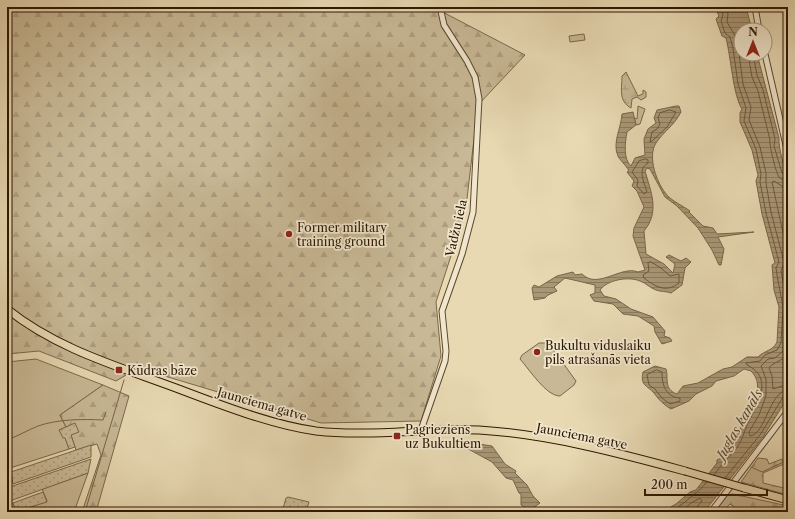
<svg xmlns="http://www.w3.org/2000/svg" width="795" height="519" viewBox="0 0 795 519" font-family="'Libre Caslon Text',serif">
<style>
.grass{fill:#c8b895;stroke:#7b684a}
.forest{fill:url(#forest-firs);stroke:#7b684a}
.wetland{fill:url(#wetland-marsh);stroke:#7b684a}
.garden{fill:url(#garden-dots);stroke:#7b684a}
.water{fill:url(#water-rules);stroke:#786447}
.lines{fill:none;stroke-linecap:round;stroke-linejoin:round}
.shore{stroke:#6c573b;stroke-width:1}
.stream{stroke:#786447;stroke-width:1}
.minor-casing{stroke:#5c482d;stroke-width:7}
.major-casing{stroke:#2e1700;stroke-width:9}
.minor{stroke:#f0e6ce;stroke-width:5}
.major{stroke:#e8d9b3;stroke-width:7}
.major-bridge-casing{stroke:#2e1700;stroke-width:9;stroke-linecap:butt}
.major-bridge{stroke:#e8d9b3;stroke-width:7}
.poi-dot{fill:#8f2418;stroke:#f0e6ce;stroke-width:1.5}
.labels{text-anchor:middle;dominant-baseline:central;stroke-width:3.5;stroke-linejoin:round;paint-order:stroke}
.poi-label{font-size:12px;fill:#2e1700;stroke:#f0e6ce;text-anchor:start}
.street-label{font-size:12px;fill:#2e1700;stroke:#f0e6ce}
.water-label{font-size:13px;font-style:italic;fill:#5f4a2f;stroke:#f0e6ce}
</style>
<defs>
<pattern id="forest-firs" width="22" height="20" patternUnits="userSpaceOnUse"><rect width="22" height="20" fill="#c8b895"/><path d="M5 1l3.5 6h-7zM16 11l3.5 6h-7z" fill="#ac9d7f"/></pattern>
<pattern id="wetland-marsh" width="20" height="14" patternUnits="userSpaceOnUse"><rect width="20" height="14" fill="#c8b895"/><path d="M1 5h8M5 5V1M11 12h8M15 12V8" fill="none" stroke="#ac9d7f"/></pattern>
<pattern id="garden-dots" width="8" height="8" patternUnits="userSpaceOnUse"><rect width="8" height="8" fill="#c8b895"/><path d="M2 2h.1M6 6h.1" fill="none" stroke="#ac9d7f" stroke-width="1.8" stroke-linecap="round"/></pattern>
<pattern id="water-rules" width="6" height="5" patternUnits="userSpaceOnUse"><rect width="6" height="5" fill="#a99776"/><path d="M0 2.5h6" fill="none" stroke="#8a7a5e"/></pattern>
</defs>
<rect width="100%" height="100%" fill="#e8d9b3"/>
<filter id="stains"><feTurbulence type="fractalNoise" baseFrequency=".005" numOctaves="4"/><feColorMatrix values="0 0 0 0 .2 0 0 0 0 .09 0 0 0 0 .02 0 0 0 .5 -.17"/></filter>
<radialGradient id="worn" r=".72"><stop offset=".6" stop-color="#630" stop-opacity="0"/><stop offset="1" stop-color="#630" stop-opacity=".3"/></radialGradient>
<g class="grass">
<path d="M 584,34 L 585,40 L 570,42 L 569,36 Z"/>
<path d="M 539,343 L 545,343 L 550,349 L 552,348 L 576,381 L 574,385 L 560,396 C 546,396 529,369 520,359 L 522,355 Z"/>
<path d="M 36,359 L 103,385 L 60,415 L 66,427 L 59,430 L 65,437 L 69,449 L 7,469 L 7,362 Z"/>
<path d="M 88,473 L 74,512 L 7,512 L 7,505 L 13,503 L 16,511 L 47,501 L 42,489 Z"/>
</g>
<g class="forest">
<path d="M 7,7 L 433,7 L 525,55 L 478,105 L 466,207 L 459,212 L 462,222 L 436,302 L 441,356 L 421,421 L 321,423 L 138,368 L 116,381 L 39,351 L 7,354 Z"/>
<path d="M 103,385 L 129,396 L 96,512 L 82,512 L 101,455 L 97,444 L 76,450 L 71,435 L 75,424 L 66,427 L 60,415 Z"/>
<path d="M 758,458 L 767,459 L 769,464 L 782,459 L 784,464 L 763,473 L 763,483 L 788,489 L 788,495 L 741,482 Z"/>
<path d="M 733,494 L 788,506 L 788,512 L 742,512 L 730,504 L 722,512 L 715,512 L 727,495 Z"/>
</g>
<g class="wetland">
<path d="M 626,72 L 638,96 L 643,94 L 643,90 L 646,92 L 646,97 L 641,100 L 637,97 L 632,99 L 631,108 C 618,101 622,88 622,76 Z"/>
<path d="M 638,106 L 645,109 L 640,124 L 636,125 L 634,118 L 637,119 Z"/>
</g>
<g class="garden">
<path d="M 75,423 L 79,432 L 71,435 L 75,447 L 69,449 L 65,438 L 63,438 L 59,430 Z"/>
<path d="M 91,445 L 91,457 L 13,484 L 11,472 Z"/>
<path d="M 91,459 L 88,473 L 7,502 L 7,488 Z"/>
<path d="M 43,492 L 47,502 C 36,505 26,509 16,511 L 13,503 Z"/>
<path d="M 288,497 L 309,502 L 306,512 L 282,512 L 286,498 Z"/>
</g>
<g class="water">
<path d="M 715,7 L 746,7 L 752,30 L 741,30 L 741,54 L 757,54 L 779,138 C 778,148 785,169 788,179 L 788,397 L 763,437 L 704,512 L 662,512 L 676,504 L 690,492 L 696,490 L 717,463 L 717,460 C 732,456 737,436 742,425 L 745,426 L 742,425 C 750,409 767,387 751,371 L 744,369 L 734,376 L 716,381 L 712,386 L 696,394 L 689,401 L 671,409 C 664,405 659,400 654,393 C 647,385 640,386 643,372 L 655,366 L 666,369 C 669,378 663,389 677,394 L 683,386 L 698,383 L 723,369 L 732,367 L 747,357 L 758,357 C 765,350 773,351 777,342 L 779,307 L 774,290 L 772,265 L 775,263 L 762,214 L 756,181 L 758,175 L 752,150 L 740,122 L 740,113 L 742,109 C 733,95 731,57 726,38 L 722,36 L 716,19 L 719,16 Z"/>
<path d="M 676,106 L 679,106 L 681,112 C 673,127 664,131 656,143 C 647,157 657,184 667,195 C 672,201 683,206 690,211 L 689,212 L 703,226 L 713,228 L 717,234 L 754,232 L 718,237 L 724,249 L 721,265 L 719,265 L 712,250 L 698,228 L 677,206 L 665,197 L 650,169 L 647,168 L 645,171 C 651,192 660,212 644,231 L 646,254 L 664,264 L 673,273 L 675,264 L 666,257 L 669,255 L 681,261 L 686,258 L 691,262 L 685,268 L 682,285 L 671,293 C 666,291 661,292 656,290 C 650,288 646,283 640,281 C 628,276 607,280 600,290 L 604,296 L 616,299 L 631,309 L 653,317 L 665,331 L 664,336 L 670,338 L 672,341 L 662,344 L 655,332 L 654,326 L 638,316 L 623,314 L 613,304 L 594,301 L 590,295 L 595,293 L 595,285 L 565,278 L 554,287 L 557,291 L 548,295 L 545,298 L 534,300 L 532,288 L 534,285 L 539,287 L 557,276 L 573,272 L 575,275 L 582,274 C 598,290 621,265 638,272 L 645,270 L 633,236 L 634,228 L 644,207 L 637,191 L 632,186 L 634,181 L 627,172 L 629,171 C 626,165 618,158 618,156 C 612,143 621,129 622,114 L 633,112 L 636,125 L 627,132 C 625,143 623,159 631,166 L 635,158 L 645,155 L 644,139 L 648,129 L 656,123 L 654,118 L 657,110 Z"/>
<path d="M 465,442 L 492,446 L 505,464 L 516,471 L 515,473 L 527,485 L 533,496 L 540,503 C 531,509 533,512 521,505 L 521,494 L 519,493 L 513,480 L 506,478 L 492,462 L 461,445 L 460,443 Z"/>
</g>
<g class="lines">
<g class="shore">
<path d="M 725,7 L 728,14 L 727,22 L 734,34 L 738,46 L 743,84 L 751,107 L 749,120 L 760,147 L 766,173 L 766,183 L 771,212 L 784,262 L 781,271 L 788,306 L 788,319"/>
<path d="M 748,54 L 752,77 L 758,91 L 770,140 C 769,145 776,173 779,177 C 782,180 784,180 788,180"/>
<path d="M 753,54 L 757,75 L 763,90 L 775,139 L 774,146 L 782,173 L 788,175"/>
<path d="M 670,110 L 676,112 L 667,127 L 652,141 L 650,142 L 652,132 L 657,129 L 660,124 L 658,118 L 660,113 Z"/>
<path d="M 646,159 L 648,160 L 648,163 C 637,169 644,182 647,192 L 644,194 L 637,186 L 638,180 L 632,172 L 639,161 Z"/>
<path d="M 788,187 L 782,186 L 774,181 L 772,182 L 788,256"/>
<path d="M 651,262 L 661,268 L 670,276 L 679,274 L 679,283 C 666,293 656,287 644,278 L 643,275 L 649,271 L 648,263 Z"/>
<path d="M 788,320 L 786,344 L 783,351 L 775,358 L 768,359 L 761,366 L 766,379 L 766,396 L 759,415 L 749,432 L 750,436 C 766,434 769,391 788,390"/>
<path d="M 788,354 C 783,361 773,362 769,368 L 772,376 L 773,389 L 788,384"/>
<path d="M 657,370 L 662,372 C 662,384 665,397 680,398 L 680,401 L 670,404 L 662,398 L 655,389 L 649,385 L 647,375 Z"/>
<path d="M 714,475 C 721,465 728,458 735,450 C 742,442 744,432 748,423 C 758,403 774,378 747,365 L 746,363 L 760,361 L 765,355 L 777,350 L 781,343 L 783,307 L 777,275 L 776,268 L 779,262 L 766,213 L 760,182 L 761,174 L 756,149 L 744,121 L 746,108 L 738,84 L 733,48 L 730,37 L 725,33 L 721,21 L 723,15 L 720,7"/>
<path d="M 725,478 L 760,435 L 783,397 L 788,395"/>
<path d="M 672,512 C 684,502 697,494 707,482"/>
<path d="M 681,512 L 691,503 L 700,498 L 702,501 L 697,507 L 696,512"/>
</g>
<g class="stream">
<path d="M 7,440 C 18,436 28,430 38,426 C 58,419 83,419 103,420 L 106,412"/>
<path d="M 751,467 L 762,472 L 788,460"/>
<path d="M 85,512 L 124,380"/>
</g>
<defs>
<g id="minor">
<path d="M 755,7 L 759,30"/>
<path d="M 765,54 L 788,154"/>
<path d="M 421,430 L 445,361 L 446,351 L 442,311 L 462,254 L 473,212 L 479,99 L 475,77 L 467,61 L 444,25 L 440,7"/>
<path d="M 711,512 L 788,411"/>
</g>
<g id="major">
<path d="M 7,309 C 57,349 117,366 176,388 C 218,404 272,425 316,431 C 369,437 425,428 479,430 C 547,434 619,453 685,471"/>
<path d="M 744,488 L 788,500"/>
</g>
</defs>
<use href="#minor" class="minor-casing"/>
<use href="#major" class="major-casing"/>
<use href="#minor" class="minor"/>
<use href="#major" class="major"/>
<defs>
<path id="major-bridge" d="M 685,471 L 744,488"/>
</defs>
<use href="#major-bridge" class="major-bridge-casing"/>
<use href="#major-bridge" class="major-bridge"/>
</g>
<g class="poi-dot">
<circle cx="289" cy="234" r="4"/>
<circle cx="537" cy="352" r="4"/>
<rect x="115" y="366" width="8" height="8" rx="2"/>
<rect x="393" y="432" width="8" height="8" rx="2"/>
</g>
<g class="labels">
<g class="poi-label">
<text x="297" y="227">Former military<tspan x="297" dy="14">training ground</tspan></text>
<text x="545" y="345">Bukultu viduslaiku<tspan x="545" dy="14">pils atrašanās vieta</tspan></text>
<text x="127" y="370">Kūdras bāze</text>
<text x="405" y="429">Pagrieziens<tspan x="405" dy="14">uz Bukultiem</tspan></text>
</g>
<g class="street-label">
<text transform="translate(456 228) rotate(-77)">Vadžu iela</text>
<text transform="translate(262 404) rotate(16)">Jaunciema gatve</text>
<text transform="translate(582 436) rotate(11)">Jaunciema gatve</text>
</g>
<g class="water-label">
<text transform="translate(739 424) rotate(-60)">Juglas kanāls</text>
</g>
</g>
<rect width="795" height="519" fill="none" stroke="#e8d9b3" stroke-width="24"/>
<rect x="8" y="8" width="779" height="503" fill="none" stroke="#2e1700" stroke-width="2"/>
<rect x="12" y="12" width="771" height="495" fill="none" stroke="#2e1700"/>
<g transform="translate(753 42)"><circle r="19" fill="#f0e6ce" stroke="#a2937c"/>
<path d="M0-3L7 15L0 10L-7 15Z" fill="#8f2418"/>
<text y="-6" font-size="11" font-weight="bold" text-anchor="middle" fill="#2e1700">N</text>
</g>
<path d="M645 489v6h122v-6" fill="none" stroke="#2e1700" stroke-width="2"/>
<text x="651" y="489" font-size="12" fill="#2e1700" stroke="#f0e6ce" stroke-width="3" paint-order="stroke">200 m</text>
<rect width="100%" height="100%" filter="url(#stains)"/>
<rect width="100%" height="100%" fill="url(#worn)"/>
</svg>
